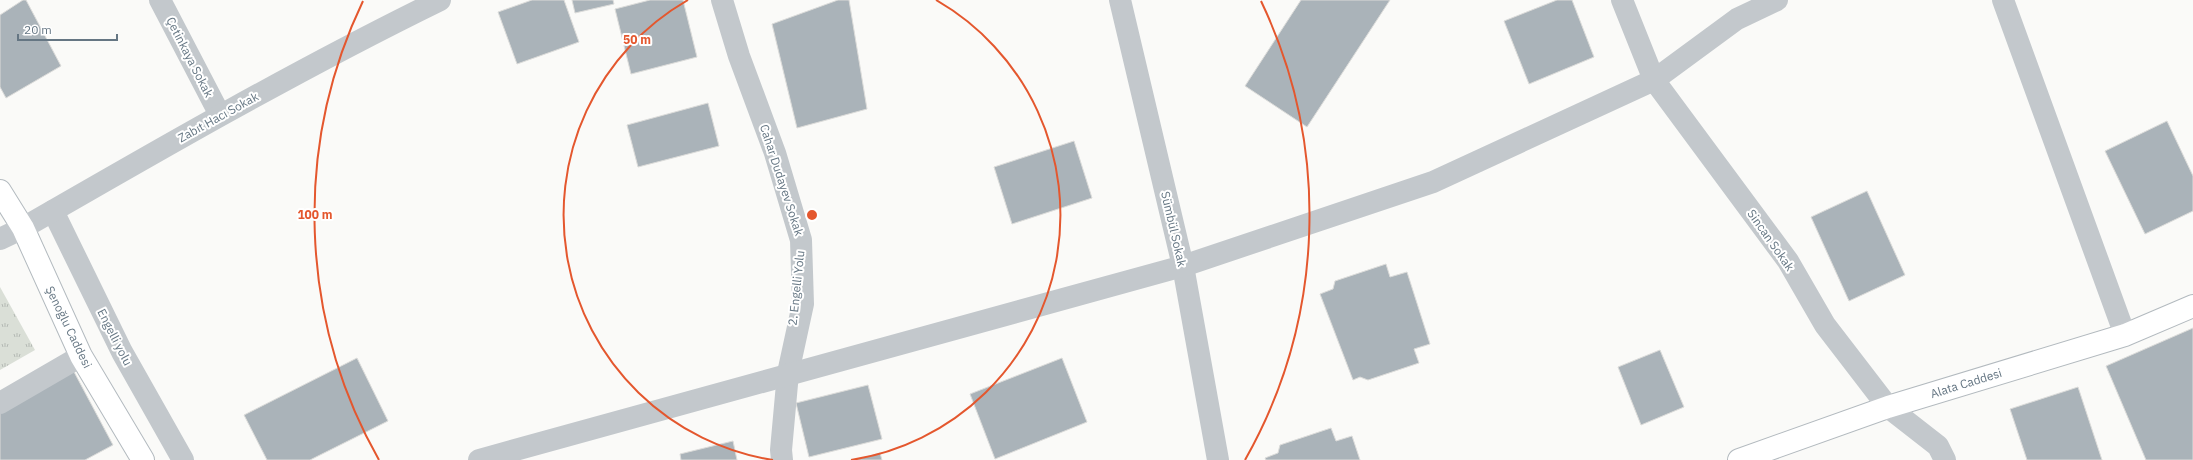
<svg xmlns="http://www.w3.org/2000/svg" width="2193" height="460" viewBox="0 0 2193 460" font-family="'IBM Plex Sans',sans-serif">
<style>
.park{fill:url(#park-tufts)}
.building{fill:#aab3b9;stroke:#dcdcda}
.lines{fill:none;stroke-linecap:round;stroke-linejoin:round}
.secondary-casing{stroke:#b3babf;stroke-width:24}
.street{stroke:#c3c8cc;stroke-width:22}
.secondary{stroke:#fff;stroke-width:22}
.ring{fill:none;stroke:#e4572e;stroke-width:2}
.labels{text-anchor:middle;dominant-baseline:central;stroke-width:4;stroke-linejoin:round;paint-order:stroke}
.street-label{font-size:12px;fill:#657683;stroke:#fff}
.centre{fill:#e4572e;stroke:#fff;stroke-width:2}
.ring-label{font-size:12px;text-anchor:middle;font-weight:bold;fill:#e4572e;stroke:#fff;stroke-width:4;stroke-linejoin:round;paint-order:stroke}
</style>
<defs>
<pattern id="park-tufts" width="24" height="20" patternUnits="userSpaceOnUse"><rect width="24" height="20" fill="#dadfd7"/><path d="M3 7l-1-3M5 7V3M7 7l1-3M15 17l-1-3M17 17v-4M19 17l1-3" fill="none" stroke="#b4b9b4"/></pattern>
</defs>
<rect width="100%" height="100%" fill="#fafaf8"/>
<path class="park" d="M 0,287 L 35,350 L 0,370 Z"/>
<g class="building">
<path d="M 23,0 L 26,0 L 61,66 L 6,98 L 0,87 L 0,15 Z"/>
<path d="M 532,0 L 564,0 L 579,42 L 517,64 L 498,12 Z"/>
<path d="M 572,0 L 613,0 L 614,4 L 575,13 Z"/>
<path d="M 650,0 L 683,0 L 697,57 L 631,74 L 615,9 Z"/>
<path d="M 838,0 L 849,0 L 867,109 L 797,128 L 772,24 Z"/>
<path d="M 1301,0 L 1390,0 L 1307,127 L 1245,86 Z"/>
<path d="M 1557,0 L 1572,0 L 1594,57 L 1529,84 L 1504,21 Z"/>
<path d="M 708,103 L 719,146 L 638,167 L 627,125 Z"/>
<path d="M 2167,121 L 2193,176 L 2193,211 L 2145,234 L 2105,151 Z"/>
<path d="M 1074,141 L 1092,198 L 1012,224 L 994,167 Z"/>
<path d="M 1867,191 L 1905,275 L 1849,301 L 1811,217 Z"/>
<path d="M 1386,264 L 1390,277 L 1407,272 L 1430,344 L 1414,349 L 1419,363 L 1368,380 L 1360,377 L 1353,380 L 1320,294 L 1333,289 L 1335,281 Z"/>
<path d="M 2193,328 L 2193,460 L 2146,460 L 2106,366 Z"/>
<path d="M 1660,350 L 1684,407 L 1641,425 L 1618,367 Z"/>
<path d="M 357,358 L 388,421 L 310,460 L 267,460 L 244,415 Z"/>
<path d="M 1062,358 L 1087,422 L 995,459 L 970,394 Z"/>
<path d="M 73,370 L 113,445 L 85,460 L 0,460 L 0,409 Z"/>
<path d="M 868,385 L 882,439 L 809,457 L 796,403 Z"/>
<path d="M 2078,387 L 2102,460 L 2027,460 L 2010,409 Z"/>
<path d="M 1331,428 L 1336,441 L 1352,436 L 1360,460 L 1266,460 L 1265,458 L 1278,453 L 1280,445 Z"/>
<path d="M 733,441 L 737,460 L 681,460 L 680,454 Z"/>
<path d="M 880,453 L 882,460 L 855,460 Z"/>
</g>
<g class="lines">
<defs>
<g id="secondary">
<path d="M 0,191 L 23,228 L 81,356 L 143,460"/>
<path d="M 1739,460 L 1888,407 L 2125,335 L 2193,306"/>
</g>
</defs>
<use href="#secondary" class="secondary-casing"/>
<g class="street">
<path d="M 160,0 L 220,115"/>
<path d="M 722,0 L 739,56 L 775,153 L 801,240 L 803,304 L 788,373 L 781,450 L 782,460"/>
<path d="M 1120,0 L 1183,266 L 1218,460"/>
<path d="M 1622,0 L 1654,80 L 1788,261 L 1825,325 L 1888,407 L 1938,446 L 1945,460"/>
<path d="M 2003,0 L 2125,335"/>
<path d="M 53,211 L 122,352 L 183,460"/>
<path d="M 0,239 L 23,228 C 160,149 297,70 440,0"/>
<path d="M 0,403 L 81,356"/>
<path d="M 479,460 L 1183,266 L 1433,182 L 1654,80 L 1737,19 L 1777,0"/>
</g>
<use href="#secondary" class="secondary"/>
</g>
<g class="ring">
<path d="M773 460A248 248 0 0 1 688 0M936 0A248 248 0 0 1 851 460"/>
<path d="M379 460A497 497 0 0 1 363 1M1261 1A497 497 0 0 1 1245 460"/>
</g>
<g class="labels">
<g class="street-label">
<text transform="translate(190 57) rotate(63)">Çetinkaya Sokak</text>
<text transform="translate(218 117) rotate(-29)">Zabıt Hacı Sokak</text>
<text transform="translate(782 180) rotate(72)">Cahar Dudayev Sokak</text>
<text transform="translate(1174 229) rotate(77)">Sümbül Sokak</text>
<text transform="translate(1771 240) rotate(55)">Sincan Sokak</text>
<text transform="translate(796 288) rotate(-84)">2. Engelli Yolu</text>
<text transform="translate(69 327) rotate(64)">Şenoğlu Caddesi</text>
<text transform="translate(115 337) rotate(63)">Engelli yolu</text>
<text transform="translate(1966 383) rotate(-17)">Alata Caddesi</text>
</g>
</g>
<circle cx="812" cy="215" r="6" class="centre"/>
<g class="ring-label">
<text x="637" y="44">50 m</text>
<text x="315" y="219">100 m</text>
</g>
<path d="M18 34v6h99v-6" fill="none" stroke="#657683" stroke-width="2"/>
<text x="24" y="34" font-size="12" fill="#657683" stroke="#ffffff" stroke-width="3" paint-order="stroke">20 m</text>
</svg>
